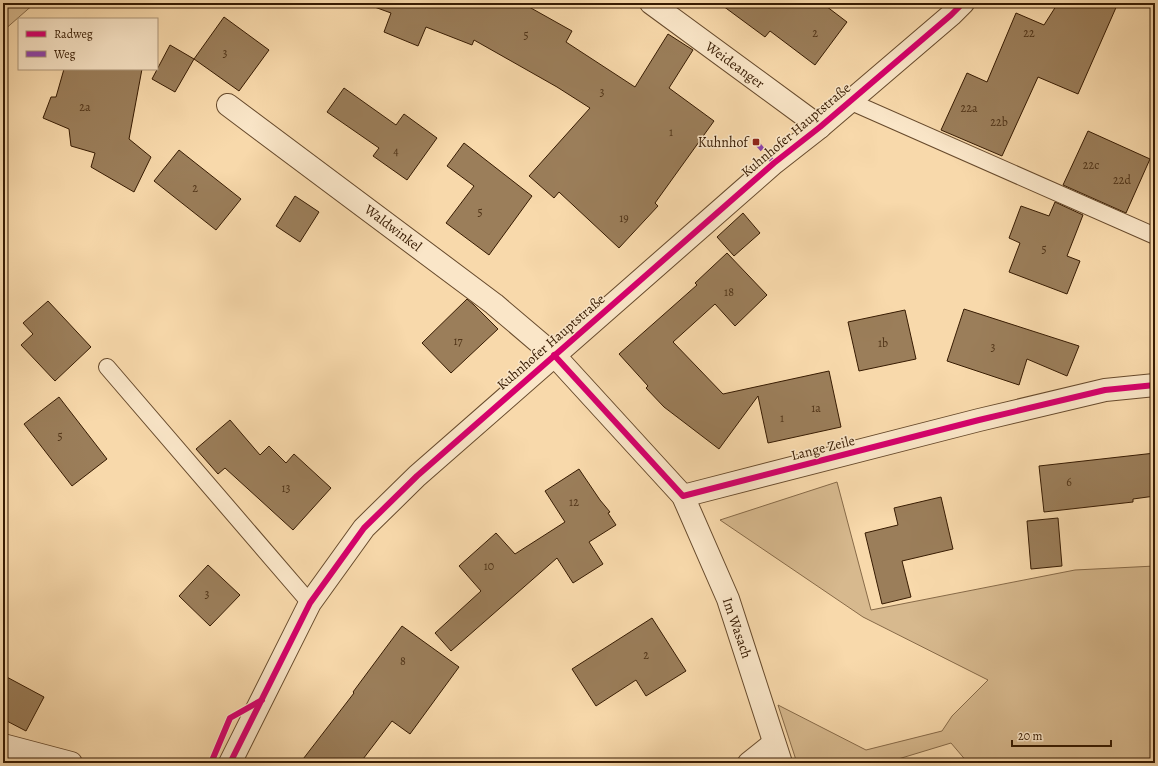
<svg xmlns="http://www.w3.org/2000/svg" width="1158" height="766" viewBox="0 0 1158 766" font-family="Alegreya,serif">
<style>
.green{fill:#d7b98e;stroke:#876a48}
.building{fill:#9b7e5a;stroke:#371b02}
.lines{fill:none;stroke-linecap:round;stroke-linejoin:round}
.service-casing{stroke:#674a2c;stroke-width:18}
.minor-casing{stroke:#674a2c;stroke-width:24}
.tertiary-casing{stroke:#674a2c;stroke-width:24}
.service{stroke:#fae6c8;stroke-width:16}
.minor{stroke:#fae6c8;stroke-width:22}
.tertiary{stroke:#fae6c8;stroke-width:22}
.quiet{stroke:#8e44ad;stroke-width:5;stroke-dasharray:10 5;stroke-linecap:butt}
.cycleway-casing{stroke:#fae6c8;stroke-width:8}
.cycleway{stroke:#d6006c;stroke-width:6}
.poi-dot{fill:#8f2418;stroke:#fae6c8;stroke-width:1.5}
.labels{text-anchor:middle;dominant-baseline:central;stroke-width:3;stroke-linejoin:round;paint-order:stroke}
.number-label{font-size:12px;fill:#503418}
.street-label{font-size:14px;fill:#371b02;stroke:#fae6c8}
.poi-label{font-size:14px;fill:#371b02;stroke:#fae6c8;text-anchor:end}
</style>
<rect width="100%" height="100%" fill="#f8d9ab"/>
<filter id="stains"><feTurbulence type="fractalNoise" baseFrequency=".005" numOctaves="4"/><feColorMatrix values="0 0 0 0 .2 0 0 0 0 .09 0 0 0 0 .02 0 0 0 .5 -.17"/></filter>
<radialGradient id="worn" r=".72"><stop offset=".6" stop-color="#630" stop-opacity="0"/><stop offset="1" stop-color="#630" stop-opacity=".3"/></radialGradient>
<g class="green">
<path d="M 3,3 L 35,3 L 3,31 Z"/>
<path d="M 837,482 L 871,610 L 1075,570 L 1155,566 L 1155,763 L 968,763 L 951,743 L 885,763 L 797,763 L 778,705 L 866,750 L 942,731 L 952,716 L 988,680 L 863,617 L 720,520 Z"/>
</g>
<g class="building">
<path d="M 370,3 L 522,3 L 572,31 L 566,42 L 635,87 L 668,34 L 693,50 L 669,88 L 714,121 L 655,203 L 658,206 L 619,248 L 559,192 L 554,198 L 529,176 L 590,108 L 557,87 L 474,40 L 472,45 L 426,27 L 418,46 L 384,32 L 391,13 L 369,5 Z"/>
<path d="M 719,3 L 822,3 L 847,22 L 815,65 L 770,31 L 765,37 Z"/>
<path d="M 1058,3 L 1118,3 L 1078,94 L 1038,77 L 1002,156 L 941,130 L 967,73 L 987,82 L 1016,13 L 1044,25 Z"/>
<path d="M 224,17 L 269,50 L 239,91 L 194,59 Z"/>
<path d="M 170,45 L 194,59 L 175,92 L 152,79 Z"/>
<path d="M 64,69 L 142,69 L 129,139 L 151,157 L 134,192 L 91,167 L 95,153 L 71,146 L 69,129 L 43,118 L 51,97 L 56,97 Z"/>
<path d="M 344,88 L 396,125 L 404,114 L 437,138 L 407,180 L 373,156 L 379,148 L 327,112 Z"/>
<path d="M 1088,131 L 1150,159 L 1126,213 L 1063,185 Z"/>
<path d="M 464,143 L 532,196 L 489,255 L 446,223 L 474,186 L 447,166 Z"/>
<path d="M 179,150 L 241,199 L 216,230 L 154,181 Z"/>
<path d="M 295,196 L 319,212 L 300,242 L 276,226 Z"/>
<path d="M 1055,202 L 1083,215 L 1067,256 L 1080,261 L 1067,294 L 1009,272 L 1020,243 L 1009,238 L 1021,206 L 1049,216 Z"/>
<path d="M 743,213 L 760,233 L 734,256 L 717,237 Z"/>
<path d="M 727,253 L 767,295 L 735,326 L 715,304 L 673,342 L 723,394 L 829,371 L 841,427 L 768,443 L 758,396 L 719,449 L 664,407 L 646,388 L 648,386 L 619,354 L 697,285 L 695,283 Z"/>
<path d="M 467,299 L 474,305 L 498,329 L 451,373 L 422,343 Z"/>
<path d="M 48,301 L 91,347 L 55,381 L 21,345 L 33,334 L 23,323 Z"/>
<path d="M 964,309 L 1079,346 L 1067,376 L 1027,359 L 1019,385 L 947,361 Z"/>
<path d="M 905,310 L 916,359 L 859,371 L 848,322 Z"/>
<path d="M 59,397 L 107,459 L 72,486 L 24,424 Z"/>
<path d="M 230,420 L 260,455 L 269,446 L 286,463 L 294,454 L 331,488 L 293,530 L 225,468 L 218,474 L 196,449 Z"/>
<path d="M 1155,453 L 1155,496 L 1133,499 L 1133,502 L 1044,512 L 1039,466 Z"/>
<path d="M 579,469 L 600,500 L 610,512 L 608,513 L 616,525 L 589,542 L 603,564 L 573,583 L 557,558 L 451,651 L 435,633 L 481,591 L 459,566 L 496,533 L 515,554 L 565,522 L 545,491 Z"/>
<path d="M 941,497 L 953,549 L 902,561 L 911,597 L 882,604 L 865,533 L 898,525 L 894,508 Z"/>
<path d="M 1058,518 L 1062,566 L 1031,569 L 1027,521 Z"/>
<path d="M 208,565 L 240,595 L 210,626 L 179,596 Z"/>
<path d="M 652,618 L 686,671 L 646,696 L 636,680 L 596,706 L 572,669 Z"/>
<path d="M 402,626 L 459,667 L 410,734 L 392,721 L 360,763 L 300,763 L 354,693 L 353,692 Z"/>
<path d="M 3,675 L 44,697 L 26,731 L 3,719 Z"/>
</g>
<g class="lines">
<defs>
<g id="service">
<path d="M 849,101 L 1155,236"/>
<path d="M 107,367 L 310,603"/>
</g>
<g id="minor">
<path d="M 651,3 L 820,127"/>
<path d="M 228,105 L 494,304 L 554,355 L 683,496 L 728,599 L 781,763"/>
<path d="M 683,496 L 979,420 L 1105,390 L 1155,385"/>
<path d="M 3,745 L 71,763"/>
<path d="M 749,763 L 774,743"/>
</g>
<path id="tertiary" d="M 230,763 L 310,603 L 364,528 L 417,476 L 627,292 L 774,163 L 820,127 L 951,15 L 963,3"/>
</defs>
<use href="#service" class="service-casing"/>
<use href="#minor" class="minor-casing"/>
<use href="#tertiary" class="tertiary-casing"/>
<use href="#service" class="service"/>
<use href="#minor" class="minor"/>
<use href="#tertiary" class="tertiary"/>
<path class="quiet" d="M 756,142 L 774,163"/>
<defs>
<g id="cycleway">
<path d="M 554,355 L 683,496 L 979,420 L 1105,390 L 1155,385"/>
<path d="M 211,763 L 230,718 L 262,700"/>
<path d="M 230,763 L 310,603 L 364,528 L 417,476 L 627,292 L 774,163 L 820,127 L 951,15 L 963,3"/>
</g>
</defs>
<use href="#cycleway" class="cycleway-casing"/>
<use href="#cycleway" class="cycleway"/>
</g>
<rect class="poi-dot" x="752" y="138" width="8" height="8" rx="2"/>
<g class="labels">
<g class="number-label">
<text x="815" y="33">2</text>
<text x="1029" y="33">22</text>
<text x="526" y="35">5</text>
<text x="225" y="53">3</text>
<text x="602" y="92">3</text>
<text x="85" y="107">2a</text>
<text x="969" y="108">22a</text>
<text x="999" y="122">22b</text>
<text x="671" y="132">1</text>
<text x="396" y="151">4</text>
<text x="1091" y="165">22c</text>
<text x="1122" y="180">22d</text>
<text x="195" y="188">2</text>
<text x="480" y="212">5</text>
<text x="624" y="218">19</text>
<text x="1044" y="249">5</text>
<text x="729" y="292">18</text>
<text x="458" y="341">17</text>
<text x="883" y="343">1b</text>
<text x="993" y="347">3</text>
<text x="816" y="408">1a</text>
<text x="782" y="418">1</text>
<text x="60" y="436">5</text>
<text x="1069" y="482">6</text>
<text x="286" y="488">13</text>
<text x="574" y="502">12</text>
<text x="489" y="566">10</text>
<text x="207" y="594">3</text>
<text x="646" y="655">2</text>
<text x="403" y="661">8</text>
</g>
<g class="street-label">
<text transform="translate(735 65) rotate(36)">Weideanger</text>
<text transform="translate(796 130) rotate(-40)">Kuhnhofer Hauptstraße</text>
<text transform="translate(393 228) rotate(37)">Waldwinkel</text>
<text transform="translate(551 342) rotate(-41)">Kuhnhofer Hauptstraße</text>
<text transform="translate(823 448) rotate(-14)">Lange Zeile</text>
<text transform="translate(737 628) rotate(71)">Im Wasach</text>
</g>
<g class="poi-label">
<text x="748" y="142">Kuhnhof</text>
</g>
</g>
<rect width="1158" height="766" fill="none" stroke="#f8d9ab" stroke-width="16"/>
<rect x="4" y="4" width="1150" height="758" fill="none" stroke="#371b02" stroke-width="2"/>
<rect x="8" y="8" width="1142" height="750" fill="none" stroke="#371b02"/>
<rect x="18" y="18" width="140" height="52" fill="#fae6c8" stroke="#ac9579"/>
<rect x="26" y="31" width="20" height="6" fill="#d6006c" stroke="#ac9579"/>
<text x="54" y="38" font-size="12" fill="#371b02">Radweg</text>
<rect x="26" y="51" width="20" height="6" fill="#8e44ad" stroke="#ac9579"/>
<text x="54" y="58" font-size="12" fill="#371b02">Weg</text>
<path d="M1012 740v6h99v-6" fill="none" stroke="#371b02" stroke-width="2"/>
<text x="1018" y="740" font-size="12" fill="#371b02" stroke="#fae6c8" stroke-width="3" paint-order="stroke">20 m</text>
<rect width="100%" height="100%" filter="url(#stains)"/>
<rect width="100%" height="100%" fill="url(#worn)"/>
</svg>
